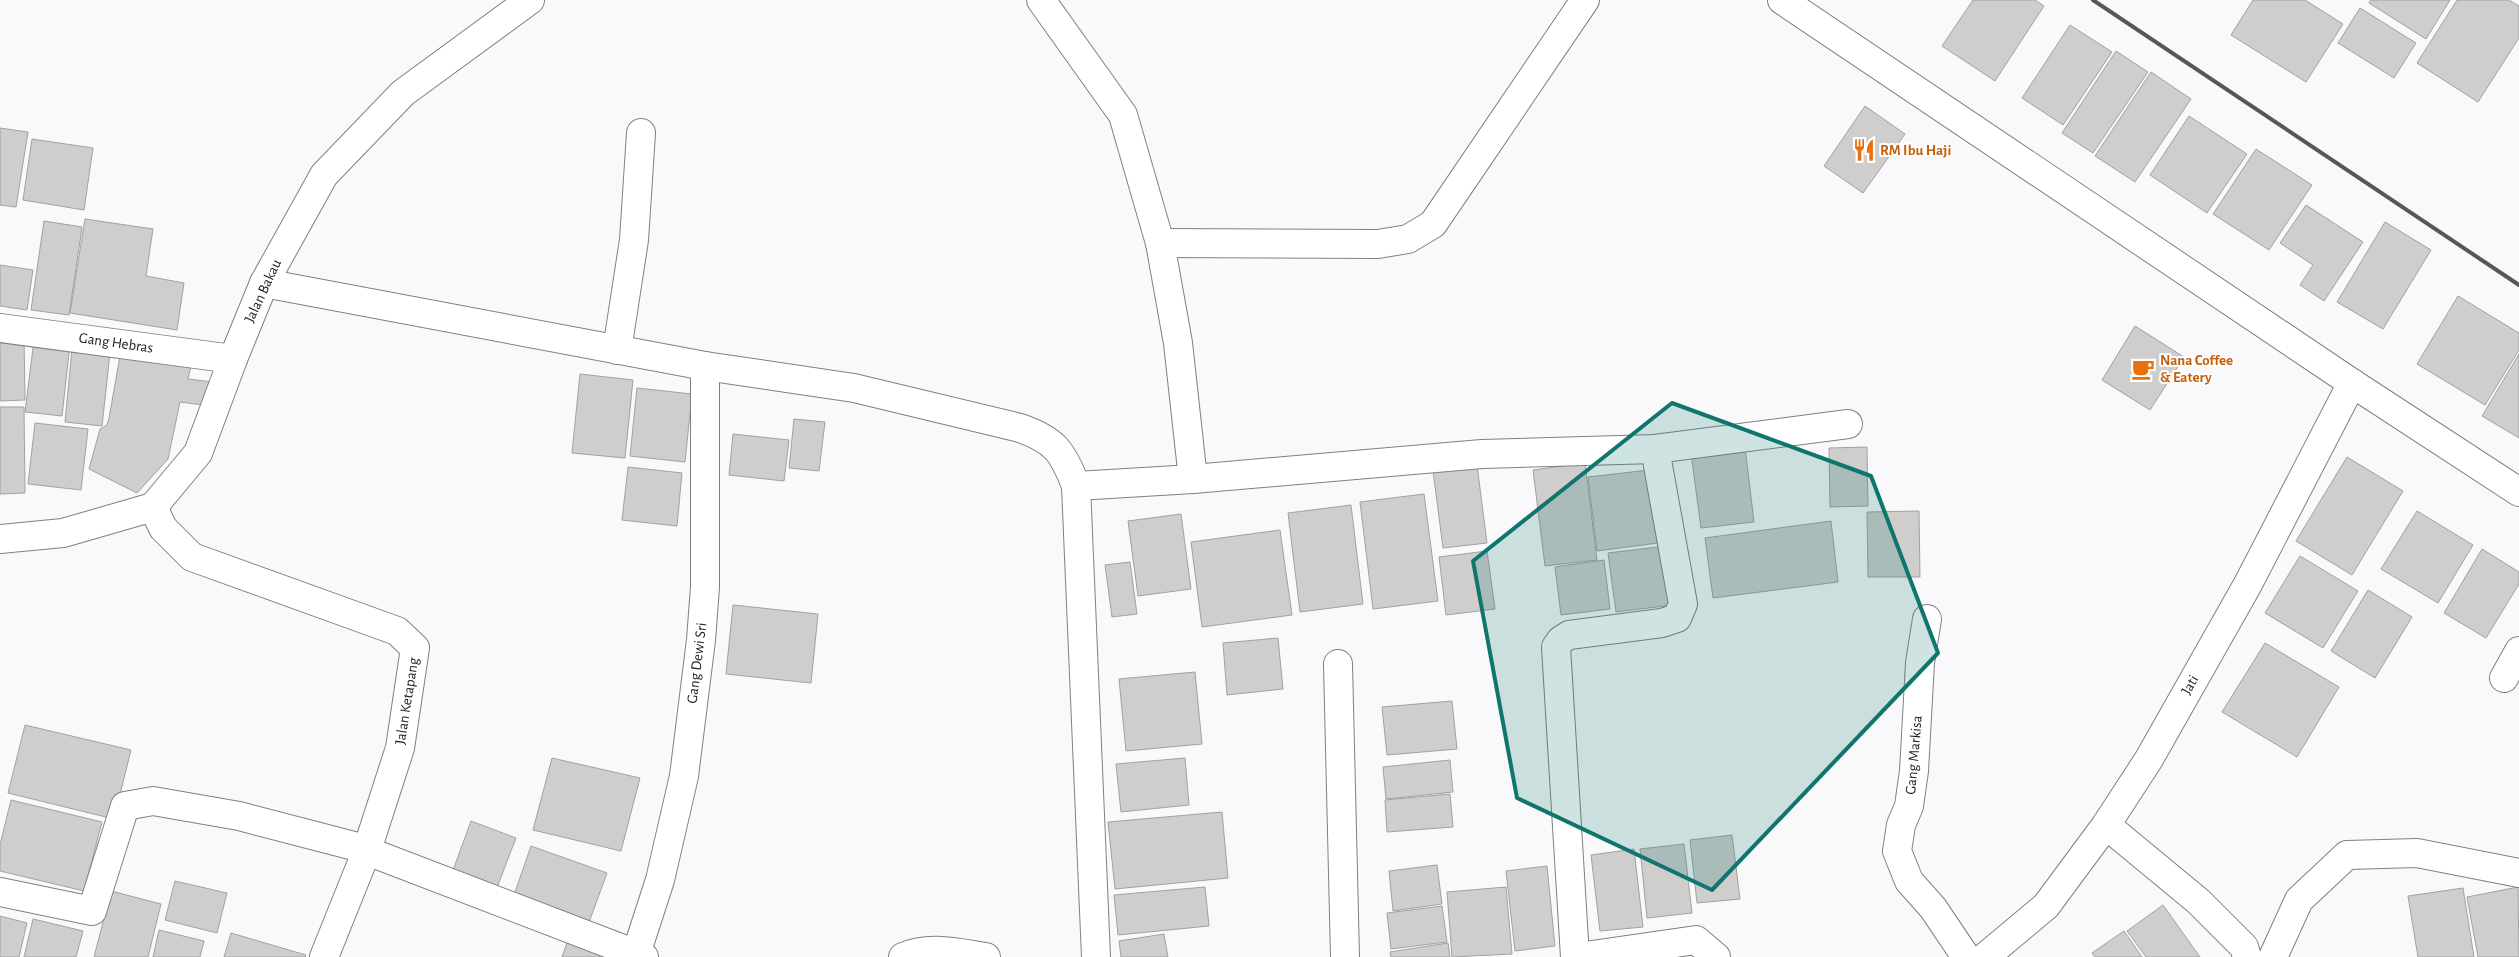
<svg xmlns="http://www.w3.org/2000/svg" width="2519" height="957" viewBox="0 0 2519 957" font-family="'Alegreya Sans',sans-serif">
<style>
.building{fill:#d0cdcd;stroke:#a3a0a0}
.lines{fill:none;stroke-linecap:round;stroke-linejoin:round}
.minor-casing{stroke:#808082;stroke-width:30}
.minor{stroke:#fff;stroke-width:28}
.rail{stroke:#575758;stroke-width:4}
.marked{fill:#0f766e;fill-opacity:0.2;stroke:#0f766e;stroke-width:4;stroke-linejoin:round}
.labels{text-anchor:middle;dominant-baseline:central;stroke-width:4;stroke-linejoin:round;paint-order:stroke}
.food-label{font-size:15px;font-weight:bold;fill:#c56008;stroke:#fff;text-anchor:start}
.street-label{font-size:15px;fill:#1b1b1c;stroke:#fff}
</style>
<rect width="100%" height="100%" fill="#f9f9fb"/>
<g class="building">
<path d="M 1973,0 L 2035,0 L 2044,6 L 1995,81 L 1942,46 Z"/>
<path d="M 2253,0 L 2305,0 L 2343,24 L 2306,82 L 2231,35 Z"/>
<path d="M 2371,0 L 2450,0 L 2426,39 L 2369,3 Z"/>
<path d="M 2457,0 L 2509,0 L 2519,6 L 2519,38 L 2478,102 L 2417,63 Z"/>
<path d="M 2360,8 L 2416,43 L 2394,78 L 2338,43 Z"/>
<path d="M 2070,25 L 2112,52 L 2063,125 L 2022,98 Z"/>
<path d="M 2116,51 L 2148,72 L 2093,153 L 2062,133 Z"/>
<path d="M 2151,72 L 2191,99 L 2135,182 L 2095,156 Z"/>
<path d="M 1865,106 L 1905,134 L 1863,193 L 1824,166 Z"/>
<path d="M 2189,116 L 2247,154 L 2207,213 L 2150,175 Z"/>
<path d="M 0,128 L 28,132 L 16,207 L 0,205 Z"/>
<path d="M 32,139 L 93,148 L 84,210 L 23,200 Z"/>
<path d="M 2256,149 L 2312,185 L 2269,250 L 2213,214 Z"/>
<path d="M 2306,205 L 2363,242 L 2324,301 L 2300,285 L 2313,265 L 2280,243 Z"/>
<path d="M 85,219 L 153,229 L 146,276 L 184,283 L 177,330 L 70,313 Z"/>
<path d="M 44,221 L 82,227 L 69,315 L 31,310 Z"/>
<path d="M 2385,222 L 2431,250 L 2383,329 L 2337,302 Z"/>
<path d="M 0,265 L 33,270 L 27,310 L 0,306 Z"/>
<path d="M 2458,296 L 2519,333 L 2519,350 L 2485,405 L 2417,364 Z"/>
<path d="M 2135,326 L 2184,357 L 2150,410 L 2102,380 Z"/>
<path d="M 24,337 L 25,400 L 0,401 L 0,338 Z"/>
<path d="M 34,340 L 70,344 L 62,416 L 25,412 Z"/>
<path d="M 72,349 L 110,353 L 102,426 L 65,422 Z"/>
<path d="M 2519,354 L 2519,438 L 2482,416 Z"/>
<path d="M 120,356 L 191,366 L 188,379 L 213,382 L 210,406 L 180,402 L 168,459 L 137,493 L 89,469 L 100,429 L 107,425 L 109,418 Z"/>
<path d="M 580,374 L 633,380 L 625,458 L 572,453 Z"/>
<path d="M 637,388 L 692,394 L 685,462 L 630,456 Z"/>
<path d="M 0,407 L 24,407 L 25,493 L 0,494 Z"/>
<path d="M 794,419 L 825,422 L 819,471 L 789,468 Z"/>
<path d="M 35,423 L 88,429 L 81,490 L 28,484 Z"/>
<path d="M 733,434 L 789,440 L 784,481 L 729,475 Z"/>
<path d="M 1745,447 L 1754,522 L 1701,528 L 1691,453 Z"/>
<path d="M 1867,447 L 1868,506 L 1830,507 L 1829,448 Z"/>
<path d="M 2347,457 L 2403,491 L 2352,575 L 2296,541 Z"/>
<path d="M 1585,463 L 1597,560 L 1545,566 L 1533,470 Z"/>
<path d="M 1477,465 L 1487,543 L 1443,548 L 1433,471 Z"/>
<path d="M 628,467 L 682,473 L 677,526 L 622,520 Z"/>
<path d="M 1649,470 L 1658,543 L 1597,551 L 1588,477 Z"/>
<path d="M 1424,494 L 1438,601 L 1373,609 L 1360,502 Z"/>
<path d="M 1351,505 L 1363,604 L 1300,612 L 1288,513 Z"/>
<path d="M 1919,511 L 1920,577 L 1868,577 L 1867,512 Z"/>
<path d="M 2417,511 L 2473,545 L 2438,603 L 2381,569 Z"/>
<path d="M 1181,514 L 1191,589 L 1138,596 L 1128,521 Z"/>
<path d="M 1831,521 L 1838,582 L 1713,598 L 1705,538 Z"/>
<path d="M 1280,530 L 1292,615 L 1202,627 L 1191,542 Z"/>
<path d="M 1666,546 L 1673,605 L 1616,612 L 1608,553 Z"/>
<path d="M 2482,549 L 2519,572 L 2519,584 L 2486,638 L 2444,613 Z"/>
<path d="M 1487,551 L 1495,609 L 1446,615 L 1439,557 Z"/>
<path d="M 2300,556 L 2358,591 L 2323,648 L 2265,613 Z"/>
<path d="M 1604,560 L 1610,609 L 1561,615 L 1555,567 Z"/>
<path d="M 1130,562 L 1137,614 L 1112,617 L 1105,565 Z"/>
<path d="M 2368,590 L 2412,617 L 2375,678 L 2331,651 Z"/>
<path d="M 733,605 L 818,614 L 811,683 L 726,674 Z"/>
<path d="M 1278,638 L 1283,689 L 1227,695 L 1223,643 Z"/>
<path d="M 2265,643 L 2339,687 L 2297,757 L 2222,712 Z"/>
<path d="M 1195,672 L 1202,744 L 1126,751 L 1119,679 Z"/>
<path d="M 1452,701 L 1457,749 L 1387,755 L 1382,707 Z"/>
<path d="M 25,725 L 131,750 L 114,819 L 8,793 Z"/>
<path d="M 552,758 L 640,778 L 621,851 L 533,830 Z"/>
<path d="M 1185,758 L 1189,805 L 1121,812 L 1116,764 Z"/>
<path d="M 1450,760 L 1453,792 L 1386,799 L 1383,767 Z"/>
<path d="M 1450,794 L 1453,827 L 1387,832 L 1385,800 Z"/>
<path d="M 11,800 L 102,822 L 84,891 L 0,871 L 0,845 Z"/>
<path d="M 1222,812 L 1228,878 L 1115,889 L 1108,822 Z"/>
<path d="M 471,821 L 516,838 L 496,890 L 452,873 Z"/>
<path d="M 1732,835 L 1740,899 L 1697,903 L 1690,840 Z"/>
<path d="M 1684,844 L 1692,913 L 1647,918 L 1640,849 Z"/>
<path d="M 531,846 L 607,873 L 588,925 L 513,898 Z"/>
<path d="M 1634,849 L 1643,927 L 1600,931 L 1591,855 Z"/>
<path d="M 1437,865 L 1442,904 L 1393,911 L 1389,871 Z"/>
<path d="M 1547,866 L 1555,946 L 1515,951 L 1506,871 Z"/>
<path d="M 175,881 L 227,893 L 217,933 L 165,920 Z"/>
<path d="M 1205,887 L 1209,926 L 1118,935 L 1114,895 Z"/>
<path d="M 1506,887 L 1512,954 L 1452,957 L 1447,892 Z"/>
<path d="M 2518,887 L 2519,957 L 2478,957 L 2467,897 Z"/>
<path d="M 2463,888 L 2474,957 L 2418,957 L 2408,896 Z"/>
<path d="M 111,891 L 161,904 L 148,957 L 94,957 Z"/>
<path d="M 2163,905 L 2200,957 L 2146,957 L 2127,931 Z"/>
<path d="M 1442,906 L 1447,942 L 1391,949 L 1387,913 Z"/>
<path d="M 0,916 L 27,923 L 19,957 L 0,957 Z"/>
<path d="M 33,919 L 83,931 L 76,957 L 24,957 Z"/>
<path d="M 159,930 L 204,941 L 200,957 L 153,957 Z"/>
<path d="M 571,931 L 625,957 L 562,957 Z"/>
<path d="M 2124,931 L 2142,957 L 2095,957 L 2092,953 Z"/>
<path d="M 231,933 L 306,955 L 305,957 L 224,957 Z"/>
<path d="M 1164,934 L 1168,957 L 1121,957 L 1119,941 Z"/>
<path d="M 1448,943 L 1450,957 L 1391,957 L 1390,952 Z"/>
</g>
<g class="lines">
<defs>
<g id="minor">
<path d="M 1041,0 L 1123,115 L 1160,243 L 1178,343 L 1193,479"/>
<path d="M 1782,0 L 2352,383 L 2519,492"/>
<path d="M 1160,243 L 1378,244 L 1408,239 L 1433,224 L 1585,0"/>
<path d="M 264,283 L 705,366 L 854,388 L 1020,428 C 1055,440 1063,452 1076,486 L 1096,957"/>
<path d="M 0,328 L 233,359"/>
<path d="M 617,350 L 634,240 L 641,133"/>
<path d="M 1076,486 L 1193,479 L 1482,454 L 1655,449 L 1848,424"/>
<path d="M 153,507 L 163,528 L 192,557 L 397,631 L 415,648 L 400,748 L 367,850 L 324,957"/>
<path d="M 0,539 L 63,533 L 153,507 L 198,453 L 233,359 L 264,283 L 324,175 L 403,93 L 530,0"/>
<path d="M 1927,619 L 1920,663 L 1914,771 L 1909,806 L 1901,825 L 1897,851 L 1909,881 L 1933,908 L 1966,957"/>
<path d="M 1338,664 L 1345,957"/>
<path d="M 2504,678 L 2519,651"/>
<path d="M 2106,825 L 2198,901 L 2244,947 L 2247,957"/>
<path d="M 0,892 L 92,911 L 125,806 L 153,801 L 239,816 L 354,846 L 644,957"/>
<path d="M 635,957 L 660,880 L 684,776 L 701,640 L 705,587 L 705,366"/>
<path d="M 903,957 C 929,945 959,953 986,957"/>
<path d="M 1575,957 L 1556,647 L 1561,640 L 1569,635 L 1662,623 L 1677,618 L 1683,604 L 1655,449"/>
<path d="M 1578,957 L 1696,940 L 1716,957"/>
<path d="M 1985,957 L 2046,906 L 2106,825 L 2149,759 L 2248,584 L 2352,383"/>
<path d="M 2273,957 L 2299,900 L 2347,855 L 2417,853 L 2519,873"/>
</g>
</defs>
<use href="#minor" class="minor-casing"/>
<use href="#minor" class="minor"/>
<path class="rail" d="M 2093,0 L 2519,285"/>
</g>
<path class="marked" d="M 1672,403 L 1871,476 L 1938,653 L 1712,890 L 1517,798 L 1473,561 Z"/>
<defs>
<symbol id="restaurant-bare" viewBox="-9 -9 18 18"><path d="M-5-6h1v4h1v-4h1v4h1v-4h1v5L-1.5 .5V6h-2V.5L-5-1ZM5-6V6H3V1.5H1.5Q1.5-4 5-6Z" fill="#e8710a" stroke="#fff" stroke-width="2.5" paint-order="stroke"/></symbol>
<symbol id="cafe-bare" viewBox="-9 -9 18 18"><path d="M-5.5-4.5H6V0H3Q3 3.5 0 3.5H-2.5Q-5.5 3.5-5.5 0ZM3-3.2v2h1.7v-2ZM-6 4.5H4V6H-6Z" fill="#e8710a" stroke="#fff" stroke-width="2.5" paint-order="stroke"/></symbol>
</defs>
<g fill-rule="evenodd">
<use href="#restaurant-bare" x="1848" y="134" width="32" height="32"/>
<use href="#cafe-bare" x="2127" y="353" width="32" height="32"/>
</g>
<g class="labels">
<g class="food-label">
<text x="1880" y="150">RM Ibu Haji</text>
<text x="2160" y="360">Nana Coffee<tspan x="2160" dy="17">&amp; Eatery</tspan></text>
</g>
<g class="street-label">
<text transform="translate(263 291) rotate(-65)">Jalan Bakau</text>
<text transform="translate(116 343) rotate(8)">Gang Hebras</text>
<text transform="translate(697 663) rotate(-83)">Gang Dewi Sri</text>
<text transform="translate(2190 685) rotate(-60)">Jati</text>
<text transform="translate(407 701) rotate(-81)">Jalan Ketapang</text>
<text transform="translate(1914 755) rotate(-85)">Gang Markisa</text>
</g>
</g>
</svg>
